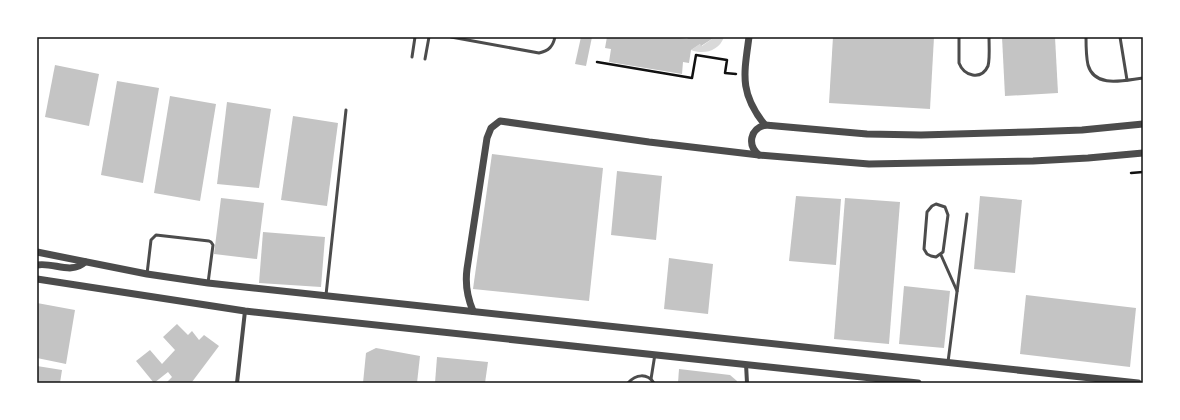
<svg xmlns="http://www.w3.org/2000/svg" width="1180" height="420" viewBox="0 0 1180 420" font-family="Arial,sans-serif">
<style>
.water{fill:#d9d9d9}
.building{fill:#c4c4c4}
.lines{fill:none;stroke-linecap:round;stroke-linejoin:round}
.path{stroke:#111;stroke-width:2.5}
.service{stroke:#4c4c4c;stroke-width:3}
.minor{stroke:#4c4c4c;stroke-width:4}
.tertiary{stroke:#4c4c4c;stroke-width:7}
.neatline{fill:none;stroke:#111;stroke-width:1.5}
</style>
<rect width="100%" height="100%" fill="#fff"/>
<path class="water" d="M 715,37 L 724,37 C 719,51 704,55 691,50 L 700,44 L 702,46 Z"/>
<g class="building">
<path d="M 581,37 L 592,37 L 586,66 L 575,64 Z"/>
<path d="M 607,37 L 672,37 L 687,39 L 690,37 L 715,37 L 701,46 L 700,44 L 691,50 L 689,63 L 683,62 L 682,74 L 609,62 L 611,49 L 605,48 Z"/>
<path d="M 833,37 L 934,37 L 930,109 L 829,103 Z"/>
<path d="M 1002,37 L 1055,37 L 1058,93 L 1005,96 Z"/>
<path d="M 55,65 L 99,74 L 89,126 L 45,117 Z"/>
<path d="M 117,81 L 159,88 L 143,183 L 101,175 Z"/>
<path d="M 170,96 L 216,104 L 200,201 L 154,193 Z"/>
<path d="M 227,102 L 271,109 L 259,188 L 217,184 Z"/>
<path d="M 293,116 L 338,123 L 327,206 L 281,200 Z"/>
<path d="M 492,154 L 603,168 L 589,301 L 473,289 Z"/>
<path d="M 617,171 L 662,176 L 656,240 L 611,235 Z"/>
<path d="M 796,196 L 841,199 L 836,265 L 789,261 Z"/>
<path d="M 980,196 L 1022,200 L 1015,273 L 974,269 Z"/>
<path d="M 221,198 L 264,203 L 257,259 L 214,254 Z"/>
<path d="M 845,198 L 900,202 L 889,344 L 834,339 Z"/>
<path d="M 263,232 L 325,237 L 321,287 L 259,283 Z"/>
<path d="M 669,258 L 713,264 L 708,314 L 664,309 Z"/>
<path d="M 904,286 L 950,291 L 944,348 L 899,344 Z"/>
<path d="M 1026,295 L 1136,308 L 1130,367 L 1020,354 Z"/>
<path d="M 37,303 L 75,310 L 66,364 L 37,358 Z"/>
<path d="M 177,324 L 188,335 L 192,331 L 199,340 L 204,335 L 219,346 L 192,382 L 194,383 L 166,383 L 172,377 L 168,372 L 154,383 L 136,361 L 150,350 L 162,364 L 175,350 L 163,337 Z"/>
<path d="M 376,348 L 420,356 L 417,383 L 363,383 L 366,353 Z"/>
<path d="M 437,357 L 488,362 L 485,383 L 435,383 Z"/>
<path d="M 37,366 L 62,370 L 60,383 L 37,383 Z"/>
<path d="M 679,369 L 730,375 L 737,381 L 737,383 L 678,383 Z"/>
</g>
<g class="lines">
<g class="path">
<path d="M 597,62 L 692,78 L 696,55 L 727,60 L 725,73 L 736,74"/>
<path d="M 1131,173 L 1143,172"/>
</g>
<g class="service">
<path d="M 451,37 L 539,53 C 549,51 553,46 555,37"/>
<path d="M 959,37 L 959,63 C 964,76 981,81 988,66 C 990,59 989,44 989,37"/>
<path d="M 1086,37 C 1086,46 1086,56 1088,65 C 1095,89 1125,80 1143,78"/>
<path d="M 1120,37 L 1127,80"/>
<path d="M 412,57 L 415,37"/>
<path d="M 425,59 L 429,37"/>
<path d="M 936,204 L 945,207 L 948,215 L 943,252 L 936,257 L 931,256 L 927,254 L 924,249 L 927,212 L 932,206 Z"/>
<path d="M 941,255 L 957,291"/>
<path d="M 147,274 L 151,240 L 156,235 L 209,241 L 211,242 L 213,245 L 208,283"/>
<path d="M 326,295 L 346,110"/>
<path d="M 948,362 L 967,214"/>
<path d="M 651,379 L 655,354"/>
<path d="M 628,383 C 636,374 647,373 654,383"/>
</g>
<g class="minor">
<path d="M 746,364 L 747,383"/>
<path d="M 237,383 L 245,311"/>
</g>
<g class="tertiary">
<path d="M 749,37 C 744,74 739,93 765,125"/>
<path d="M 759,155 C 747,145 750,129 765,125 L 867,134 L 921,135 L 1028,132 L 1082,130 L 1143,124"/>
<path d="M 37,252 L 147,274 L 208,283 L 1138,383"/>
<path d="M 37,265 C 54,262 71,275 85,262"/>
<path d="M 37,279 L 245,311 L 918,383"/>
<path d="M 473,311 C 467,297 465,284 467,269 L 487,138 L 491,128 L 500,121 L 649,142 L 759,155 L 869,164 L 1033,161 L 1088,158 L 1143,153"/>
</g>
</g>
<rect width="1180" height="420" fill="none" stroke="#ffffff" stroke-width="76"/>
<rect x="38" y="38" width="1104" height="344" class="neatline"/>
</svg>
